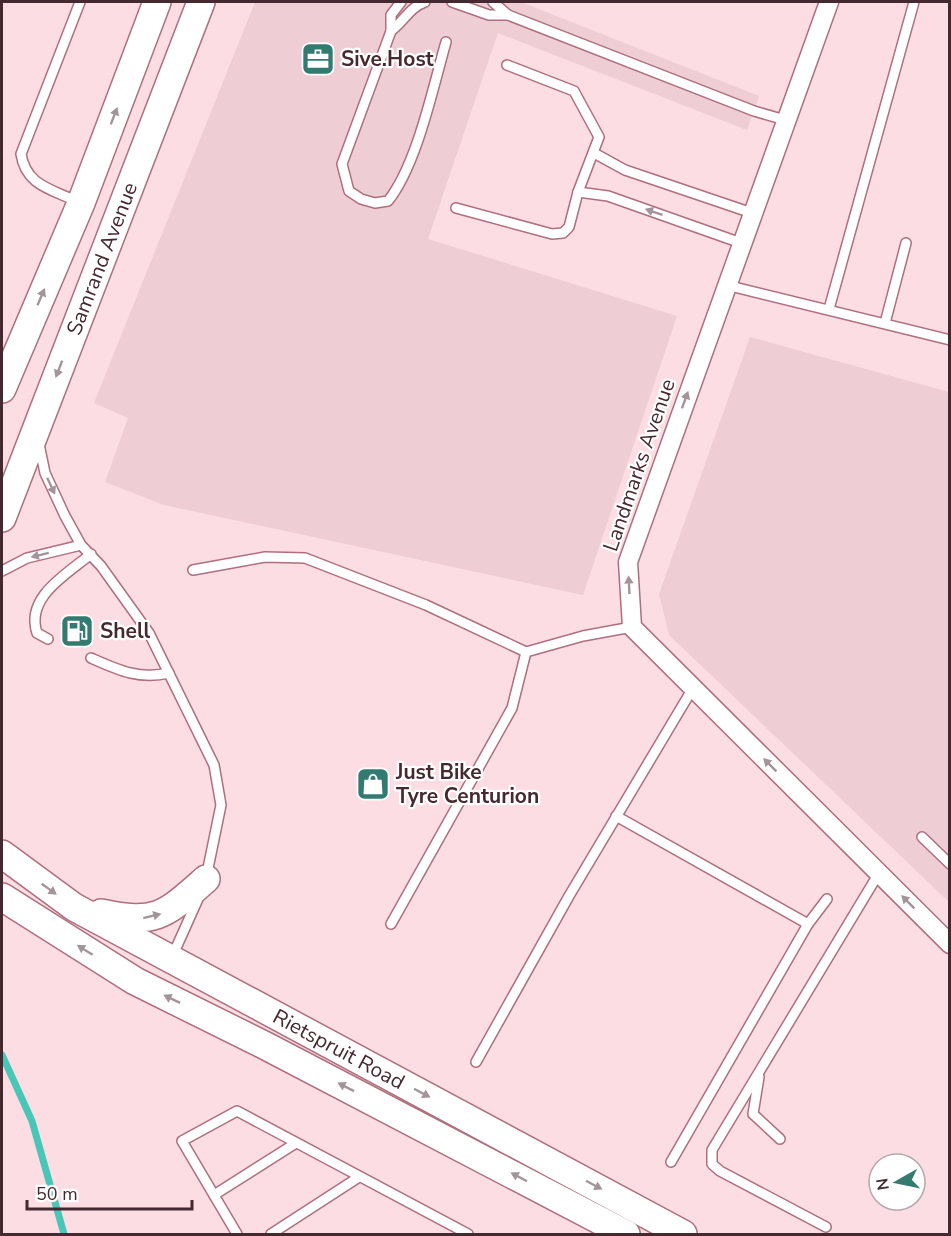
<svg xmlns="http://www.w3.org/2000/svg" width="951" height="1236" viewBox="0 0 951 1236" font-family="'Nunito Sans',sans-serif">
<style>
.built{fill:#eeced4}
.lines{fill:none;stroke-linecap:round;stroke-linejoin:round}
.stream{stroke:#48c6b7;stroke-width:7}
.lane-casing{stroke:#ae6f7e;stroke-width:12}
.street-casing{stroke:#ae6f7e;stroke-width:21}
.secondary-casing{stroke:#ae6f7e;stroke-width:30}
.lane{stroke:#fff;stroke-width:9}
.street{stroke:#fff;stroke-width:18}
.secondary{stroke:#fff;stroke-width:27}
.oneway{fill:#a29498}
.labels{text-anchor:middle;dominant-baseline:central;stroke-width:4.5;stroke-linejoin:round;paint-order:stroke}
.poi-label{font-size:21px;font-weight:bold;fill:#442930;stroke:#fff;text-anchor:start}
.street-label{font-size:21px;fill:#442930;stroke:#fff}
</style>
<rect width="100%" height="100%" fill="#fbdde3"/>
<g class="built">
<path d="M 255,2 L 521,2 L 759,96 L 747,130 L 498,33 L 428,239 L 677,316 L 583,595 L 164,505 L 105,482 L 128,418 L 94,403 Z"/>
<path d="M 750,337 L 949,392 L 949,902 L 669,635 L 659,594 Z"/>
</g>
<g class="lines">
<path class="stream" d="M 2,1055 L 32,1121 L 64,1234"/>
<defs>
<g id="lane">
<path d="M 401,2 L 391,15 L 391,31 L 342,164 L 349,191 L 361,199 L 375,203 L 388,201 C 417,165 433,87 446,42"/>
<path d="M 452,2 L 489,15 L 508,15 L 754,111 L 785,120"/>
<path d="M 493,2 L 508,15"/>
<path d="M 391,31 C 404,21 410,7 425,2"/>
<path d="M 594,153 L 625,170 L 752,213"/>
<path d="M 578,192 L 608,196 L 741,243"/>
<path d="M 78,202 C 52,189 26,186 21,154 L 80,2"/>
<path d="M 456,208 L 552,234 L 563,233 L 569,227 L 578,192 L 599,137 L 574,91 L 507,65"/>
<path d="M 726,285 L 950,340"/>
<path d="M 829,309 L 914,2"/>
<path d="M 885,323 L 906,243"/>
<path d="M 39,444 L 45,473 L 65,516 L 81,545 L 101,566 L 149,633 L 214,765 L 221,805 L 206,878"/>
<path d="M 193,570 L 265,557 L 305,558 L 426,605 L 526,652"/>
<path d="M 2,571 L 27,558 L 81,545"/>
<path d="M 48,639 L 37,633 C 25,597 67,574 91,554"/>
<path d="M 91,658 C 118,670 139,680 169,673"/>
<path d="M 616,816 L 808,924 L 827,899"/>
<path d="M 922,837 L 950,864"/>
<path d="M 391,924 L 512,708 L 526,652 L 583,636 L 632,627"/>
<path d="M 172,957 L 198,899"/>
<path d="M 476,1062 L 569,896 L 693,688"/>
<path d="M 759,1077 L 753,1114 L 780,1139"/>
<path d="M 671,1162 L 808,924"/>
<path d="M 214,1195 L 296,1143"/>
<path d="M 826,1227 L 720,1171 L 712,1164 L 712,1150 L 879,873"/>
<path d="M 237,1234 L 182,1141 L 237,1111 L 468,1234"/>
<path d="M 271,1234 L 359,1177"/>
</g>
<path id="street" d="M 829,2 L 628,562 L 632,627 L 950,944"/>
<g id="secondary">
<path d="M 2,389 L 81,203 L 157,2"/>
<path id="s1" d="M 2,518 L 201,2"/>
<path id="s2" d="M 2,854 L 74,907 L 683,1234"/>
<path d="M 2,897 L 135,981 L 266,1046 L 626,1234"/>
<path d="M 101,913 C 157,925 165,915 206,879"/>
</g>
</defs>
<use href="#lane" class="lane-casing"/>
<use href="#street" class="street-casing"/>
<use href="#secondary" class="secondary-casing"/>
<use href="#lane" class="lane"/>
<use href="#street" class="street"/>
<use href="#secondary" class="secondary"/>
</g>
<defs><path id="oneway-solid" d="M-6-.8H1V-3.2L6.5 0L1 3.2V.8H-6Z" transform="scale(1.5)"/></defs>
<g class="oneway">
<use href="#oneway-solid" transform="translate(114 116) rotate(-69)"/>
<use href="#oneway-solid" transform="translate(654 212) rotate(-161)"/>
<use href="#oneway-solid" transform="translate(41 297) rotate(-67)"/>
<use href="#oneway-solid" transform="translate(59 369) rotate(111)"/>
<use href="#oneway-solid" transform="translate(685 400) rotate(-70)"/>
<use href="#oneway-solid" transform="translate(51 486) rotate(65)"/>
<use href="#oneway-solid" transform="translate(40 555) rotate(166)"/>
<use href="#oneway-solid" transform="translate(629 585) rotate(-93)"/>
<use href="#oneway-solid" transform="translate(770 765) rotate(-135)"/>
<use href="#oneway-solid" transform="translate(49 889) rotate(36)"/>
<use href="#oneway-solid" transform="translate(908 902) rotate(-135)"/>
<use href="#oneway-solid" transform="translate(152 916) rotate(-14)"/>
<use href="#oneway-solid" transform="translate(85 950) rotate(-148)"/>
<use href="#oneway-solid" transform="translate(172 999) rotate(-154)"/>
<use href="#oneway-solid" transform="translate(346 1087) rotate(-153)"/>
<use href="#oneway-solid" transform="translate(422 1093) rotate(28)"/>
<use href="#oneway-solid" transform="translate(519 1177) rotate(-152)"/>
<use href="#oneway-solid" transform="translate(594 1185) rotate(28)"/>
</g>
<defs>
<symbol id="office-square" viewBox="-11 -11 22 22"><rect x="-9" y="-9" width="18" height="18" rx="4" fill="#337a71" stroke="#fff"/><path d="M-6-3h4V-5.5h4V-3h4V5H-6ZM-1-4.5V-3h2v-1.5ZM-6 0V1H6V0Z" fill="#fff"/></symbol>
<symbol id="fuel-square" viewBox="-11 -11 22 22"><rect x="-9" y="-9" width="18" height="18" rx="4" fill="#337a71" stroke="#fff"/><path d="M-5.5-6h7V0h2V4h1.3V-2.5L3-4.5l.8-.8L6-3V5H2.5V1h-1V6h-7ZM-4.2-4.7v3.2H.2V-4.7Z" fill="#fff"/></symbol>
<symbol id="shop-square" viewBox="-11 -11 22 22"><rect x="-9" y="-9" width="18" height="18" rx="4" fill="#337a71" stroke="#fff"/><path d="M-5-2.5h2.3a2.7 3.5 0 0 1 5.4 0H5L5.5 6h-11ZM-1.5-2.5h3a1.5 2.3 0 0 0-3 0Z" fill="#fff"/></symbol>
</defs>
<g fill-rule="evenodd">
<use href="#office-square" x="299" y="40" width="38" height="38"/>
<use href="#fuel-square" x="58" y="612" width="38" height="38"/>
<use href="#shop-square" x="354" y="765" width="38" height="38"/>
</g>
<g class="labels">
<g class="poi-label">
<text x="341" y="59">Sive.Host</text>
<text x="100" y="631">Shell</text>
<text x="396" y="772">Just Bike<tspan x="396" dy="24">Tyre Centurion</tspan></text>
</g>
<g class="street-label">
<text stroke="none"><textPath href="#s1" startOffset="278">Samrand Avenue</textPath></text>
<text transform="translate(639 465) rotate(-71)">Landmarks Avenue</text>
<text stroke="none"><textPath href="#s2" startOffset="390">Rietspruit Road</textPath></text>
</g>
</g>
<rect width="951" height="1236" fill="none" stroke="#442930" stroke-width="6"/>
<g transform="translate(897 1182) rotate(261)"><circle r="28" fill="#ffffff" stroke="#b4a9ac" stroke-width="1.5"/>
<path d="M0-4.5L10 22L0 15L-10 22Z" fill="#337a71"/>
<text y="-9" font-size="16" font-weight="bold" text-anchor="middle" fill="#442930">N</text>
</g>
<path d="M27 1200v9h165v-9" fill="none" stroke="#442930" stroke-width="3"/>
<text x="36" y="1200" font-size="18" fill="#442930" stroke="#ffffff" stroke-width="4.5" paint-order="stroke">50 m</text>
</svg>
